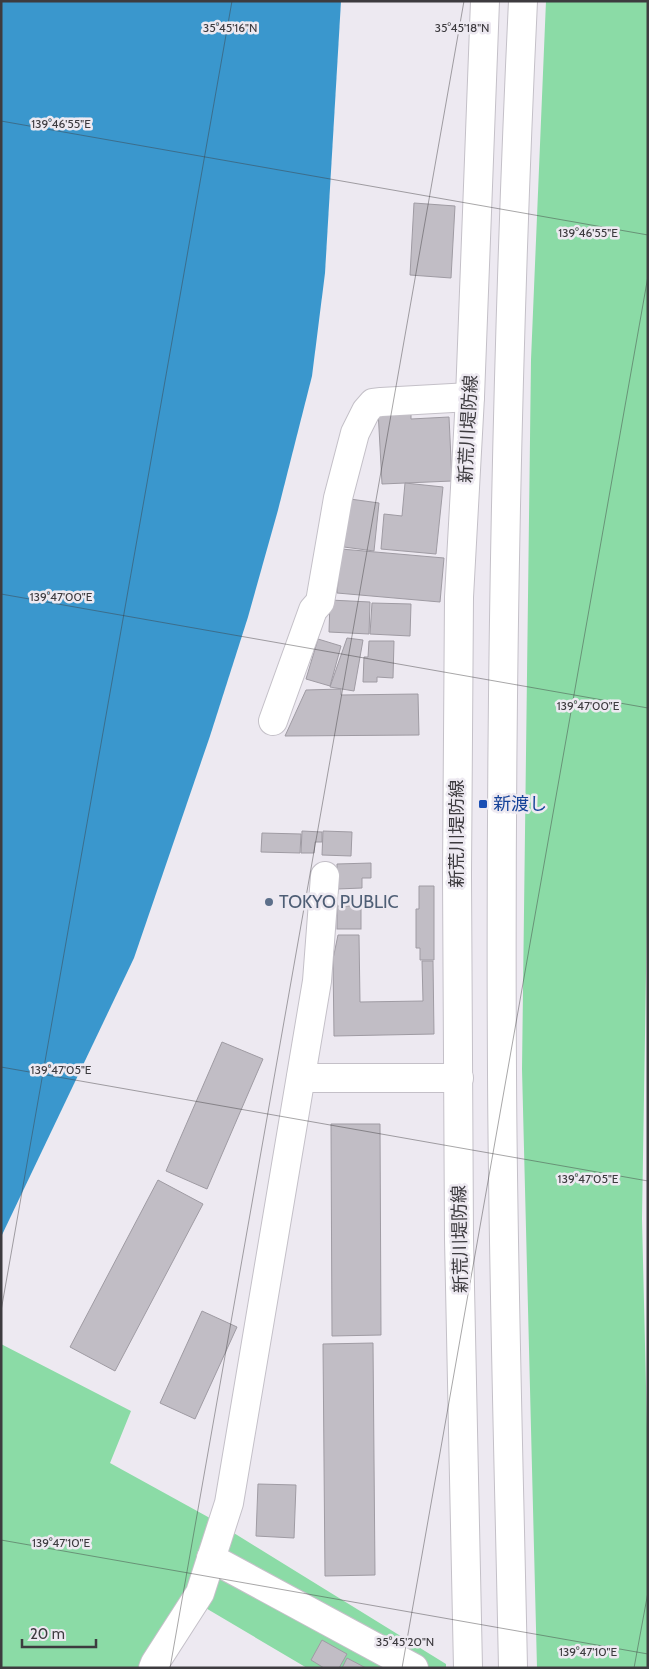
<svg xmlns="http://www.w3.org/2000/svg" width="649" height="1669" viewBox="0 0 649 1669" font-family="Cabin,'Noto Sans JP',sans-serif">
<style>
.green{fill:#8bdba6}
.water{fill:#3a97cd}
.building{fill:#c1bdc5;stroke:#9f9ba3}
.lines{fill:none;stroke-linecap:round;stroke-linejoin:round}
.minor-casing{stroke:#c4c0c8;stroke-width:30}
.major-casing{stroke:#c4c0c8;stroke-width:30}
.minor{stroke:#fff;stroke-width:28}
.major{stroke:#fff;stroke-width:28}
.ticks{fill:none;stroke:#3d3b3f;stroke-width:1;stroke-opacity:0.45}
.transit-dot{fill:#1a4fb4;stroke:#ede9f1;stroke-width:2}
.service-dot{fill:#5c6f8a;stroke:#ede9f1;stroke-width:2}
.labels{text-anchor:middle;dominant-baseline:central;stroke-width:5;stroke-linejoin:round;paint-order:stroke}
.street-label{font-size:18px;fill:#3d3b3f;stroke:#ede9f1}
.transit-label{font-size:18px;fill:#164399;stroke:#ede9f1;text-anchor:start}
.service-label{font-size:18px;fill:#4e5e75;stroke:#ede9f1;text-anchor:start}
.ticks-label{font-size:12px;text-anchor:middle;fill:#3d3b3f;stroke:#ede9f1;stroke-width:5;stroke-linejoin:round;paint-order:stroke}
</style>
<rect width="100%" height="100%" fill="#ede9f1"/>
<g class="green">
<path d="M 546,1 L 648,1 L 648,850 L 642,1219 L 648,1469 L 648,1668 L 537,1668 L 522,1069 L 531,360 Z"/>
<path d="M 1,1344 L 131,1411 L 110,1463 L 208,1517 L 446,1664 L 446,1668 L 307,1668 L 187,1597 L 145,1668 L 1,1668 Z"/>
</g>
<path class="water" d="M 1,1 L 341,1 L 325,273 L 312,376 L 278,510 L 248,617 L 210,736 L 134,958 L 1,1237 Z"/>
<g class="building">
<path d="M 414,203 L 455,206 L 451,278 L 410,275 Z"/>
<path d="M 411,408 L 411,419 L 449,417 L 452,481 L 382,484 L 378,410 Z"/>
<path d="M 405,483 L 443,487 L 436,554 L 381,549 L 384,514 L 402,516 Z"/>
<path d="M 350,499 L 379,503 L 374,551 L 344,547 Z"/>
<path d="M 341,549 L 444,558 L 440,602 L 337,593 Z"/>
<path d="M 330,600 L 370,602 L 369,634 L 329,632 Z"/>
<path d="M 372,603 L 411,604 L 410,636 L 370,634 Z"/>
<path d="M 347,638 L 363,640 L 354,691 L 330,687 Z"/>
<path d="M 318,639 L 341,646 L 330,686 L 306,679 Z"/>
<path d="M 369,641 L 394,641 L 393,678 L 377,677 L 377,682 L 363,682 L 364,657 L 368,657 Z"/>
<path d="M 341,689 L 341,695 L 418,694 L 419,735 L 285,736 L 306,690 Z"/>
<path d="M 302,831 L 322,832 L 322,842 L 315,842 L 314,853 L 301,853 Z"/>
<path d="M 323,831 L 352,832 L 351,856 L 322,855 Z"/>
<path d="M 262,833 L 301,834 L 300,853 L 261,852 Z"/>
<path d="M 371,863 L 371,878 L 362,878 L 362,888 L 337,889 L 337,864 Z"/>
<path d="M 419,886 L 434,886 L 434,960 L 420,960 L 420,948 L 416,948 L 416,909 L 419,909 Z"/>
<rect x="337" y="906" width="24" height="23"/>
<path d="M 338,935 L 359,935 L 360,1002 L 423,1001 L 422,961 L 433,961 L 434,1034 L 334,1036 L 333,959 Z"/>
<path d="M 222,1042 L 263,1059 L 207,1189 L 166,1171 Z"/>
<path d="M 331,1124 L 380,1124 L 381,1335 L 332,1336 Z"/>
<path d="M 158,1180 L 203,1204 L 115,1371 L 70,1347 Z"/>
<path d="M 202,1311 L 237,1327 L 195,1419 L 160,1403 Z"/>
<path d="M 373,1343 L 375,1575 L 325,1576 L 323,1344 Z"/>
<path d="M 258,1484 L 296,1485 L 294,1538 L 256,1536 Z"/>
<path d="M 322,1640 L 347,1654 L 339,1668 L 324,1668 L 311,1660 Z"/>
<path d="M 347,1658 L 366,1668 L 342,1668 Z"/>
</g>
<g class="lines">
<defs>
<g id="minor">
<path d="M 273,721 L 313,610 L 320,602 L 338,498 L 355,433 L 366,411 L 373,403 L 381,402 L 470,397"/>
<path d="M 301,1078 L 459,1078"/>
<path d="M 211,1558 L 414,1668"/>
<path d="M 153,1668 L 155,1663 L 200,1593 L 229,1503 L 317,981 L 325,876"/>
</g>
<g id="major">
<path d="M 468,1668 L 459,1239 L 457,875 L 459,597 L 470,397 L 485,1"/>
<path d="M 513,1668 C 509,1470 503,1271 502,1073 C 500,716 506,358 523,1"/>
</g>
</defs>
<use href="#minor" class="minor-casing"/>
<use href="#major" class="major-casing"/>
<use href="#minor" class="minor"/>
<use href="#major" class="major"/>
</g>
<path class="ticks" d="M 1,121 L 648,235M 1,594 L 648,708M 1,1067 L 648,1181M 1,1311 L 232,1M 1,1540 L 648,1654M 170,1668 L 464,1M 402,1668 L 648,276M 634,1668 L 648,1592"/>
<rect class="transit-dot" x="478" y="799" width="10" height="10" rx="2.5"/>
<circle class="service-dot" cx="269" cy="902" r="5"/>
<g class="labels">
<g class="street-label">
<text transform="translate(468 429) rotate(-87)">新荒川堤防線</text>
<text transform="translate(457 834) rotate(-90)">新荒川堤防線</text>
<text transform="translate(460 1239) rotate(-91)">新荒川堤防線</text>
</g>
<g class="transit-label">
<text x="493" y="804">新渡し</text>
</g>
<g class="service-label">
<text x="279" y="902">TOKYO PUBLIC</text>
</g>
</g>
<g class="ticks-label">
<text x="230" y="32">35°45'16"N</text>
<text x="462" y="32">35°45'18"N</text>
<text x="61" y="128">139°46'55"E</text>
<text x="588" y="237">139°46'55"E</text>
<text x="61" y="601">139°47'00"E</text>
<text x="588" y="710">139°47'00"E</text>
<text x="61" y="1074">139°47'05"E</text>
<text x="588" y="1183">139°47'05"E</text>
<text x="61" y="1547">139°47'10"E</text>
<text x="405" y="1646">35°45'20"N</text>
<text x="588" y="1656">139°47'10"E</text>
</g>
<rect width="649" height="1669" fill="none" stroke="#3d3b3f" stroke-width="5"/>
<path d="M22 1639v8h74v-8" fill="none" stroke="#3d3b3f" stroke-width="2.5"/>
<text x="30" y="1639" font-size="15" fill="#3d3b3f" stroke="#ede9f1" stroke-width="4" paint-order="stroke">20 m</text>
</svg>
